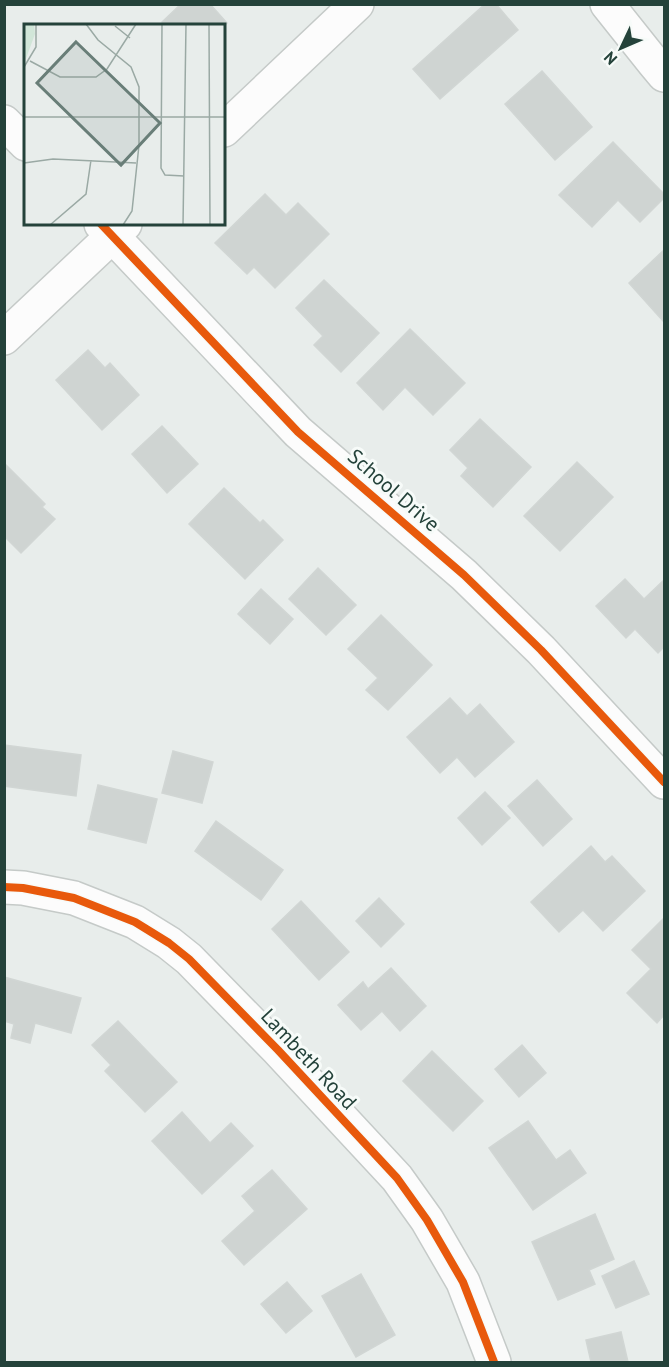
<svg xmlns="http://www.w3.org/2000/svg" width="669" height="1367" viewBox="0 0 669 1367" font-family="'PT Sans',sans-serif">
<style>
.building{fill:#cfd4d2;stroke:#d1d6d4;stroke-width:1.5}
.lines{fill:none;stroke-linecap:round;stroke-linejoin:round}
.street-casing{stroke:#c5cac8;stroke-width:36}
.street{stroke:#fcfcfc;stroke-width:33}
.cycleway-casing{stroke:#f7fbf9;stroke-width:11}
.cycleway{stroke:#e8590c;stroke-width:8}
.labels{text-anchor:middle;dominant-baseline:central;stroke-width:6;stroke-linejoin:round;paint-order:stroke}
.street-label{font-size:21px;fill:#24423a;stroke:#f7fbf9}
.inset-road{fill:none;stroke:#9aa9a4;stroke-width:1.5}
.view{fill:#697e78;fill-opacity:0.15;stroke:#697e78;stroke-width:3}
.inset-edge{fill:none;stroke:#24423a;stroke-width:3}
</style>
<rect width="100%" height="100%" fill="#e8edeb"/>
<g class="building">
<path d="M 181,4 L 210,4 L 227,23 L 224,27 L 224,26 L 165,26 L 162,22 Z"/>
<path d="M 485,4 L 496,4 L 518,30 L 440,99 L 413,69 Z"/>
<path d="M 542,71 L 592,127 L 555,160 L 505,104 Z"/>
<path d="M 613,142 L 664,194 L 664,198 L 640,222 L 618,200 L 592,227 L 559,195 Z"/>
<path d="M 265,194 L 286,215 L 298,203 L 329,234 L 275,288 L 254,267 L 247,274 L 215,243 Z"/>
<path d="M 664,250 L 664,322 L 629,283 Z"/>
<path d="M 324,280 L 379,333 L 341,372 L 314,345 L 323,336 L 296,308 Z"/>
<path d="M 410,329 L 465,383 L 433,415 L 405,387 L 383,410 L 357,383 Z"/>
<path d="M 88,350 L 105,368 L 110,363 L 139,395 L 102,430 L 56,380 Z"/>
<path d="M 480,419 L 531,467 L 493,507 L 461,476 L 468,468 L 450,450 Z"/>
<path d="M 162,426 L 198,464 L 167,493 L 132,454 Z"/>
<path d="M 577,462 L 613,497 L 560,551 L 524,516 Z"/>
<path d="M 4,463 L 45,504 L 42,507 L 55,519 L 21,553 L 4,536 Z"/>
<path d="M 224,488 L 260,523 L 263,520 L 283,540 L 245,579 L 189,524 Z"/>
<path d="M 318,568 L 356,605 L 326,635 L 289,599 Z"/>
<path d="M 625,579 L 644,599 L 664,580 L 664,647 L 658,653 L 635,629 L 626,638 L 596,606 Z"/>
<path d="M 261,589 L 293,619 L 270,644 L 238,614 Z"/>
<path d="M 381,615 L 432,665 L 388,710 L 366,690 L 378,678 L 348,649 Z"/>
<path d="M 450,698 L 467,716 L 480,704 L 514,742 L 475,777 L 457,757 L 440,773 L 407,737 Z"/>
<path d="M 4,745 L 81,755 L 76,796 L 4,786 Z"/>
<path d="M 173,751 L 213,762 L 202,803 L 162,793 Z"/>
<path d="M 537,780 L 572,819 L 543,846 L 508,806 Z"/>
<path d="M 98,785 L 157,799 L 146,843 L 88,829 Z"/>
<path d="M 485,792 L 510,818 L 482,845 L 458,818 Z"/>
<path d="M 216,821 L 283,870 L 261,900 L 195,851 Z"/>
<path d="M 591,846 L 605,862 L 612,856 L 645,891 L 603,931 L 583,910 L 559,932 L 531,902 Z"/>
<path d="M 379,898 L 404,924 L 381,947 L 356,921 Z"/>
<path d="M 301,901 L 349,952 L 319,980 L 272,929 Z"/>
<path d="M 664,918 L 664,1015 L 657,1023 L 627,993 L 651,969 L 632,950 Z"/>
<path d="M 391,968 L 426,1006 L 400,1031 L 382,1011 L 361,1030 L 338,1005 L 363,982 L 368,989 Z"/>
<path d="M 4,977 L 81,998 L 71,1033 L 35,1023 L 30,1043 L 11,1038 L 14,1024 L 4,1021 Z"/>
<path d="M 118,1021 L 177,1082 L 145,1112 L 105,1071 L 111,1065 L 92,1045 Z"/>
<path d="M 522,1045 L 546,1073 L 519,1097 L 495,1069 Z"/>
<path d="M 432,1051 L 483,1101 L 453,1131 L 403,1081 Z"/>
<path d="M 182,1112 L 210,1143 L 231,1123 L 253,1146 L 202,1194 L 152,1141 Z"/>
<path d="M 528,1121 L 556,1160 L 570,1150 L 586,1173 L 533,1210 L 489,1148 Z"/>
<path d="M 272,1170 L 307,1209 L 244,1265 L 222,1241 L 255,1211 L 242,1196 Z"/>
<path d="M 595,1214 L 614,1259 L 589,1270 L 595,1284 L 558,1300 L 532,1242 Z"/>
<path d="M 634,1261 L 649,1294 L 616,1308 L 602,1276 Z"/>
<path d="M 361,1274 L 395,1335 L 356,1357 L 322,1296 Z"/>
<path d="M 287,1282 L 312,1311 L 286,1333 L 261,1304 Z"/>
<path d="M 621,1332 L 628,1362 L 591,1362 L 586,1340 Z"/>
</g>
<g class="lines">
<defs>
<g id="street">
<path d="M 607,4 L 654,63 L 664,75"/>
<path d="M 4,122 L 26,144"/>
<path d="M 224,130 L 357,4"/>
<path d="M 101,224 L 298,432 L 464,575 L 541,650 L 664,782"/>
<path d="M 4,338 L 125,224"/>
<path d="M 4,887 L 23,888 L 74,898 L 135,922 L 169,943 L 189,959 L 278,1050 L 397,1178 L 427,1220 L 463,1282 L 494,1362"/>
</g>
</defs>
<use href="#street" class="street-casing"/>
<use href="#street" class="street"/>
<defs>
<g id="cycleway">
<path d="M 101,224 L 298,432 L 464,575 L 541,650 L 664,782"/>
<path d="M 4,887 L 23,888 L 74,898 L 135,922 L 169,943 L 189,959 L 278,1050 L 397,1178 L 427,1220 L 463,1282 L 494,1362"/>
</g>
</defs>
<use href="#cycleway" class="cycleway-casing"/>
<use href="#cycleway" class="cycleway"/>
</g>
<g class="labels">
<g class="street-label">
<text transform="translate(394 490) rotate(41)">School Drive</text>
<text transform="translate(309 1059) rotate(47)">Lambeth Road</text>
</g>
</g>
<g transform="translate(24 24)">
<rect width="201" height="201" fill="#e8edeb"/>
<path d="M 0,0 L 10,0 L 11,10 L 0,40 Z" fill="#d1e6d8"/>
<path class="inset-road" d="M 62,0 L 74,16 L 107,43 L 115,63 L 115,121 L 108,187 L 99,201M 138,0 L 137,144 L 141,151 L 160,152M 185,0 L 186,201M 91,2 L 106,14M 6,37 L 36,53 L 72,53 L 83,45 L 112,0M 0,43 L 12,23 L 12,0M 0,93 L 201,93M 0,139 L 29,135 L 112,139M 26,201 L 62,170 L 67,136M 159,201 L 162,0"/>
<path class="view" d="M 52,18 L 136,99 L 97,141 L 13,59 Z"/>
<rect width="201" height="201" class="inset-edge"/>
</g>
<rect width="669" height="1367" fill="none" stroke="#24423a" stroke-width="12"/>
<g transform="translate(621 48) rotate(226)" stroke="#f7fbf9" stroke-width="4.5" paint-order="stroke">
<path d="M0-4.5L10 22L0 15L-10 22Z" fill="#24423a"/>
<text y="-9" font-size="16" font-weight="bold" text-anchor="middle" fill="#24423a">N</text>
</g>
</svg>
